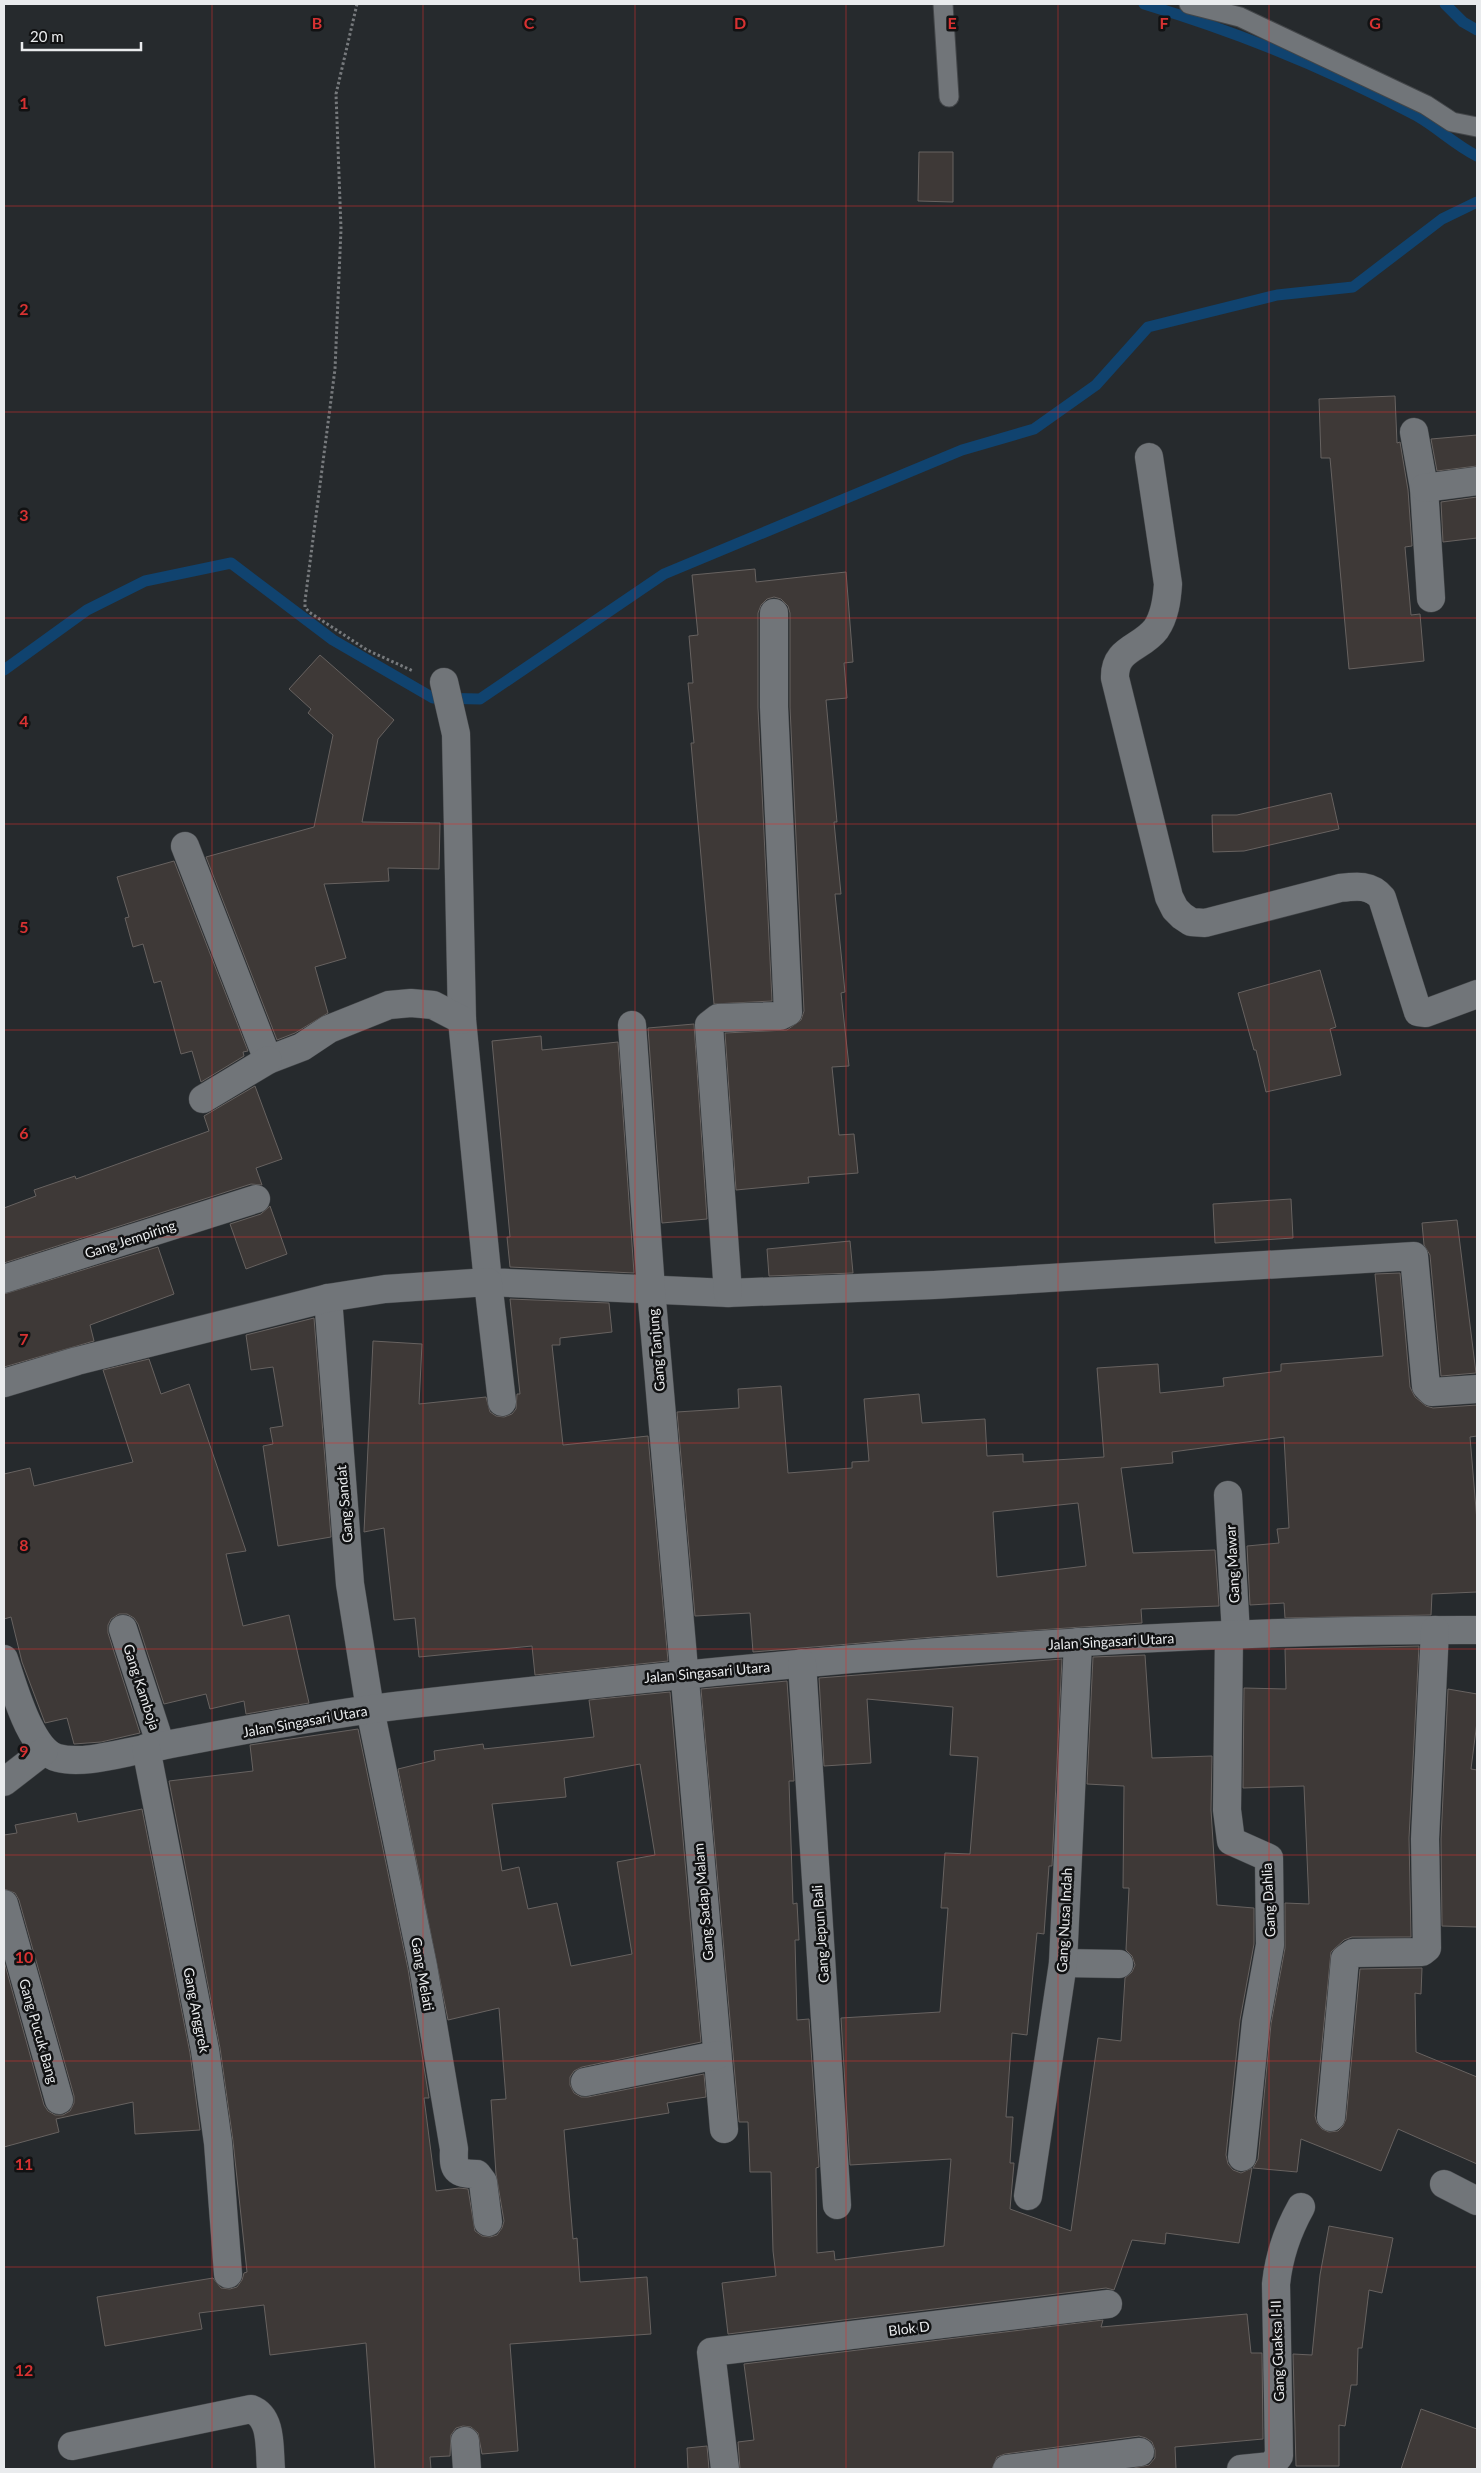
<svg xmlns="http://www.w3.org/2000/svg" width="1481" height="2473" viewBox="0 0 1481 2473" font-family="Lato,sans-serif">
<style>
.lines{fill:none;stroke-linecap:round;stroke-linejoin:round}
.stream{stroke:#10436f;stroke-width:11}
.building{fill:#3e3937;stroke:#676260;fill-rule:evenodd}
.service-casing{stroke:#434649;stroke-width:21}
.minor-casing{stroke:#434649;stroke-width:29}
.path{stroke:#777a7d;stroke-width:3;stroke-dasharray:2.5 2.5;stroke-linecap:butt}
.service{stroke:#717579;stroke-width:19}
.minor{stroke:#717579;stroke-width:28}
.grid{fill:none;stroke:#d73232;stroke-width:1;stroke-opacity:0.55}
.labels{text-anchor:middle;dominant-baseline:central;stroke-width:5;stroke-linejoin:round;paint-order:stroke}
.street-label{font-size:14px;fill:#e9ebed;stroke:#111213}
.grid-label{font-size:16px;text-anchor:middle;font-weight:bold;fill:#d73232;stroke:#111213;stroke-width:5;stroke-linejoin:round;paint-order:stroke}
</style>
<rect width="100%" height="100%" fill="#262a2d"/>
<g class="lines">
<g class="stream">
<path d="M 1144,4 C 1241,33 1327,68 1417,116 C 1438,128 1455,145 1477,156"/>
<path d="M 1445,4 L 1463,22 L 1477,30"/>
<path d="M 4,670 L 87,610 L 145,581 L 231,563 L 333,640 L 433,698 L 480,699 L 664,574 L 962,450 L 1034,429 L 1096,385 L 1148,327 L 1277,295 L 1353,287 L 1442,219 L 1477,202"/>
</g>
</g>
<g class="building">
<path d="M 919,152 L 953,152 L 953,202 L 918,201 Z"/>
<path d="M 1395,396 L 1397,443 L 1400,442 L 1408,490 L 1412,546 L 1405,547 L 1411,615 L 1420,614 L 1424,661 L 1349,669 L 1330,458 L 1321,458 L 1319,399 Z"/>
<path d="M 1477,435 L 1477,466 L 1437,471 L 1431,439 Z"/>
<path d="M 1477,497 L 1477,538 L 1443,542 L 1441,502 Z"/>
<path d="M 755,569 L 756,582 L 846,572 L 853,662 L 844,663 L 847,698 L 826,700 L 837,822 L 834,822 L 841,894 L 835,894 L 845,992 L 841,993 L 849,1066 L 832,1067 L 839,1135 L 854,1134 L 858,1173 L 808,1177 L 809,1183 L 736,1190 L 725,1033 L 787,1030 L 801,1020 L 804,1011 L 790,707 L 790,613 L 788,606 L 781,599 L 774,597 L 767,599 L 761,605 L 758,613 L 758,708 L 772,1001 L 714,1004 L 691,743 L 694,743 L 688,683 L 693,683 L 689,636 L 698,635 L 692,575 Z"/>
<path d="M 320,655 L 394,720 L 378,739 L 362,822 L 440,823 L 439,869 L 388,868 L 389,881 L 324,884 L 346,958 L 315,967 L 328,1013 L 295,1033 L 277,1040 L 206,857 L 314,827 L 333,735 L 308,713 L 311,709 L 289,689 Z"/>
<path d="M 1331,793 L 1339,829 L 1244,851 L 1213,852 L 1212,815 L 1237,815 Z"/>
<path d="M 174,861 L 248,1051 L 243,1052 L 244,1056 L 201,1082 L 192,1051 L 181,1054 L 161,981 L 154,983 L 143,944 L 133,947 L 125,918 L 129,917 L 117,877 Z"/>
<path d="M 1320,970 L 1336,1027 L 1330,1029 L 1341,1075 L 1266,1092 L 1256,1050 L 1254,1050 L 1238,993 Z"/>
<path d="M 694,1024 L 707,1219 L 662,1223 L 648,1028 Z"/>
<path d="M 541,1036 L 542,1050 L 618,1042 L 634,1273 L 510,1267 L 507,1237 L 510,1237 L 492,1041 Z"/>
<path d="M 255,1086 L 282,1159 L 256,1168 L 262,1185 L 251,1184 L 4,1263 L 4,1208 L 36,1196 L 34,1190 L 75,1176 L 76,1179 L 209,1131 L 204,1116 Z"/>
<path d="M 1291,1199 L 1293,1238 L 1215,1243 L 1213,1204 Z"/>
<path d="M 270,1206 L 287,1254 L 246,1269 L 230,1224 L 261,1214 Z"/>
<path d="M 1457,1220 L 1476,1373 L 1441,1376 L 1430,1255 L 1424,1245 L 1422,1223 Z"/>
<path d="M 850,1241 L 853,1273 L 769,1276 L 767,1249 Z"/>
<path d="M 158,1247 L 174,1294 L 90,1325 L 94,1341 L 4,1367 L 4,1294 Z"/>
<path d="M 1400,1273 L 1410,1387 L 1415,1397 L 1426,1406 L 1433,1408 L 1477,1405 L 1477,1436 L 1470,1437 L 1477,1521 L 1477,1592 L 1432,1594 L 1431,1615 L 1285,1618 L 1284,1603 L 1250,1605 L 1247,1546 L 1279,1543 L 1277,1529 L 1289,1528 L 1284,1437 L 1172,1452 L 1173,1463 L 1121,1468 L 1133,1553 L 1215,1550 L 1219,1606 L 1141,1609 L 1142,1623 L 934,1637 L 753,1652 L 750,1613 L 695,1616 L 677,1412 L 739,1408 L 738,1389 L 781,1386 L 788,1473 L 852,1468 L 852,1462 L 869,1461 L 864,1399 L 919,1394 L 922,1423 L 985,1419 L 987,1456 L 1023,1454 L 1023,1462 L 1104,1457 L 1097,1368 L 1158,1364 L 1160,1393 L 1224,1386 L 1223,1378 L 1281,1371 L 1281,1364 L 1383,1356 L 1375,1274 ZM 1078,1503 L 1086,1566 L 997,1577 L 993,1512 Z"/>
<path d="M 510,1299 L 609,1303 L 612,1332 L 560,1338 L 560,1345 L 552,1345 L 563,1445 L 648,1436 L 668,1661 L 535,1675 L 532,1646 L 419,1657 L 415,1618 L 394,1620 L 384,1528 L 364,1532 L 373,1341 L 422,1344 L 419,1404 L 486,1397 L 490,1412 L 496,1416 L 504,1417 L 512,1414 L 516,1409 L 517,1394 L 520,1394 Z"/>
<path d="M 314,1318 L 331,1537 L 278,1546 L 263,1446 L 273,1444 L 270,1428 L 283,1426 L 273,1367 L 251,1370 L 246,1335 Z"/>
<path d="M 149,1359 L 161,1394 L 189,1384 L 246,1551 L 226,1554 L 243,1626 L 289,1615 L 309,1703 L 246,1714 L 244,1701 L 210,1709 L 206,1694 L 164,1704 L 138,1624 L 134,1618 L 127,1614 L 119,1614 L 111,1619 L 108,1625 L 108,1633 L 140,1733 L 101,1742 L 74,1744 L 67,1718 L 45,1723 L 22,1662 L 11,1617 L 4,1619 L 4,1474 L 30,1468 L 34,1486 L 133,1462 L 103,1370 Z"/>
<path d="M 1419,1646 L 1409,1838 L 1411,1937 L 1352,1937 L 1344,1940 L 1331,1952 L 1315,2116 L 1317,2123 L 1322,2129 L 1329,2132 L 1338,2131 L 1343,2126 L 1346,2119 L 1360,1969 L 1422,1968 L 1421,1994 L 1415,1993 L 1416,2052 L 1477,2077 L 1477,2164 L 1398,2129 L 1381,2171 L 1301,2139 L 1297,2172 L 1253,2168 L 1258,2159 L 1271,2024 L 1285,1948 L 1285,1903 L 1309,1904 L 1304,1786 L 1243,1788 L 1244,1688 L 1286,1689 L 1285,1649 Z"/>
<path d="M 1145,1655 L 1152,1758 L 1212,1756 L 1211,1810 L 1217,1905 L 1254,1908 L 1254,1944 L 1240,2020 L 1226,2155 L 1228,2164 L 1233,2170 L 1241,2173 L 1252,2168 L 1239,2243 L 1166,2233 L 1165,2244 L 1132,2240 L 1114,2290 L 1106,2288 L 728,2334 L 722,2283 L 776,2276 L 773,2251 L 771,2172 L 750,2172 L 748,2122 L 739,2122 L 701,1689 L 787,1681 L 794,1781 L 789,1781 L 793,1904 L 797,1903 L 799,1940 L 795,1940 L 797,2020 L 809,2019 L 819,2167 L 816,2168 L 816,2170 L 817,2253 L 834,2251 L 835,2260 L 944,2246 L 951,2159 L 850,2165 L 841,2018 L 940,2012 L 948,1908 L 941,1908 L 945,1853 L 970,1854 L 978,1757 L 950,1755 L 953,1707 L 867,1699 L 871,1763 L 824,1766 L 819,1678 L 1062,1659 L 1052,1866 L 1049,1866 L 1044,1934 L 1037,1933 L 1027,2035 L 1012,2033 L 1006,2117 L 1013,2117 L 1010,2163 L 1014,2163 L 1010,2209 L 1071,2231 L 1098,2038 L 1121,2041 L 1125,1978 L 1132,1972 L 1135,1965 L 1132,1956 L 1126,1950 L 1129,1888 L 1123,1888 L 1124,1786 L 1087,1784 L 1093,1657 Z"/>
<path d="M 1448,1689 L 1477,1694 L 1477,1722 L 1471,1769 L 1477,1770 L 1477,1927 L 1442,1926 L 1441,1839 Z"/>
<path d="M 670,1692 L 701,2042 L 582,2067 L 574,2071 L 570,2077 L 570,2085 L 574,2093 L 581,2097 L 588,2097 L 704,2074 L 706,2097 L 667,2103 L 669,2113 L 564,2130 L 573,2239 L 577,2238 L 580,2282 L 647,2277 L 651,2334 L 510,2344 L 518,2451 L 482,2454 L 478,2433 L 471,2427 L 463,2426 L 456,2428 L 451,2435 L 450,2456 L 430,2457 L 431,2469 L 375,2469 L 366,2343 L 270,2355 L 264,2305 L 199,2313 L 202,2329 L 105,2346 L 97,2297 L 213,2278 L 221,2288 L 230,2289 L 237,2287 L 242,2280 L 244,2273 L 247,2272 L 233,2141 L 220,2048 L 169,1781 L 253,1771 L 250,1745 L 358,1729 L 408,1969 L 429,2098 L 424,2098 L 436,2191 L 459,2188 L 468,2189 L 475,2231 L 482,2236 L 490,2237 L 497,2235 L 502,2228 L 504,2221 L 496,2174 L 491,2100 L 506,2099 L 499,2008 L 448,2020 L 398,1769 L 435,1760 L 434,1751 L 483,1744 L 484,1749 L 594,1737 L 589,1700 ZM 640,1764 L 655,1855 L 617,1862 L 632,1954 L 571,1966 L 557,1903 L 528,1909 L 519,1867 L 502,1871 L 492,1804 L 566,1797 L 564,1778 Z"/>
<path d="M 142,1809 L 190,2053 L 200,2130 L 135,2134 L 133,2102 L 56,2119 L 59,2132 L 4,2147 L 4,1961 L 44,2105 L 48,2111 L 55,2115 L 63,2115 L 70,2111 L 74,2103 L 74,2096 L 19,1900 L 15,1893 L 4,1889 L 4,1835 L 17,1833 L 15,1825 L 76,1813 L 78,1822 Z"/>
<path d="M 1329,2226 L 1393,2238 L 1382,2293 L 1369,2290 L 1362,2348 L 1358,2348 L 1357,2385 L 1351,2385 L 1345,2426 L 1339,2425 L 1339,2466 L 1296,2466 L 1293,2354 L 1312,2355 L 1320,2275 Z"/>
<path d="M 1247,2314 L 1251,2353 L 1262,2353 L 1263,2439 L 1175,2447 L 1176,2469 L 1128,2469 L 1149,2465 L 1155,2458 L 1155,2450 L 1152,2442 L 1146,2438 L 1139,2436 L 1005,2454 L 997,2457 L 992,2469 L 740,2469 L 738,2442 L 754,2440 L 744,2364 L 1103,2320 L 1101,2327 Z"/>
<path d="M 1421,2409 L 1477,2429 L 1477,2469 L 1401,2469 Z"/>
<path d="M 707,2446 L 709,2469 L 688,2469 L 687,2448 Z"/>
</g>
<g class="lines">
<defs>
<g id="service">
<path d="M 943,4 L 949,97"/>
<path d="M 1189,4 L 1240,17 L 1426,105 L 1452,122 L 1477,127"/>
</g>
<g id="minor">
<path d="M 1414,432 L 1424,488 L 1431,598"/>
<path d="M 1149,457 L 1168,584 C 1167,599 1165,616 1156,629 C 1141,649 1114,648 1115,678 L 1169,897 L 1175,909 L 1182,916 L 1191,922 L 1205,923 L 1340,888 C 1356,886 1371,884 1382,898 L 1418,1012 L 1426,1013 L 1477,994"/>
<path d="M 1424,488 L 1477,481"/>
<path d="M 444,682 L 456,734 L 462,1020 L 488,1282 L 728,1293 L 934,1285 L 1414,1256 L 1426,1386 L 1432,1392 L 1477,1389"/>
<path d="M 185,846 L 268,1060 L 302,1047 L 329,1029 L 389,1005 L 411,1003 L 433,1005 L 462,1020"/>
<path d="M 632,1025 L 651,1289 L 724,2129"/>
<path d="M 203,1099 L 268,1060"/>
<path d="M 4,1279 L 256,1199"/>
<path d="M 728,1293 L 709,1025 L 718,1018 L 780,1016 L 788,1012 L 774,707 L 774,613"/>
<path d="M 328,1298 L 350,1584 L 370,1709 L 423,1966 L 454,2149 C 453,2170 455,2174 477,2174 L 483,2182 L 488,2222"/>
<path d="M 4,1383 L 77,1361 L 328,1298 L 385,1289 L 488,1282 L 502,1402"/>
<path d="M 1228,1495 L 1236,1634"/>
<path d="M 123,1629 L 161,1746"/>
<path d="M 1229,1634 L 1227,1810 L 1231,1841 L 1269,1858 L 1270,1945 L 1256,2022 L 1242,2157"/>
<path d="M 4,1659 C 13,1684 30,1751 58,1758 C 84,1765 124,1752 150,1748 C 231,1733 313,1716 395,1706 C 754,1665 1115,1629 1477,1630"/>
<path d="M 802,1663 L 837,2205"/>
<path d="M 146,1748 L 205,2050 L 218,2143 L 228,2274"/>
<path d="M 4,1782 L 44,1751"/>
<path d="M 4,1904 L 59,2100"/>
<path d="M 1063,1963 L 1119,1964"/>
<path d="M 585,2082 L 717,2055"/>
<path d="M 1331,2117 L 1345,1959 L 1353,1953 L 1422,1952 L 1427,1948 L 1425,1839 L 1435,1630"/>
<path d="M 1444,2184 L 1477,2201"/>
<path d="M 1028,2196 L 1063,1963 L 1078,1642"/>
<path d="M 465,2441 L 467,2469"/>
<path d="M 72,2446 L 251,2409 C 273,2417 269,2450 271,2469"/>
<path d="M 725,2469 L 711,2352 L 1108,2304"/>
<path d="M 1007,2469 L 1140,2452"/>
<path d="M 1241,2469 L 1271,2466 L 1279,2456 L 1276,2284 C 1279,2255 1287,2232 1301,2207"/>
</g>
</defs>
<use href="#service" class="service-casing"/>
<use href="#minor" class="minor-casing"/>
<path class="path" d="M 357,4 L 336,94 L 341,229 L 335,369 L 305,601 L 305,607 L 309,612 L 367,650 L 413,671"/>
<use href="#service" class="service"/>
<use href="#minor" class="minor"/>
</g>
<path class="grid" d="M 212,4 L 212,2469M 423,4 L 423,2469M 635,4 L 635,2469M 846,4 L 846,2469M 1058,4 L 1058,2469M 1269,4 L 1269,2469M 4,206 L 1477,206M 4,412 L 1477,412M 4,618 L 1477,618M 4,824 L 1477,824M 4,1030 L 1477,1030M 4,1237 L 1477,1237M 4,1443 L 1477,1443M 4,1649 L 1477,1649M 4,1855 L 1477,1855M 4,2061 L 1477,2061M 4,2267 L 1477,2267"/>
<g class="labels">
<g class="street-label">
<text transform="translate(130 1239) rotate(-18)">Gang Jempiring</text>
<text transform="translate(656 1350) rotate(-95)">Gang Tanjung</text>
<text transform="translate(344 1504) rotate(-95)">Gang Sandat</text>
<text transform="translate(1232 1564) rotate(-93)">Gang Mawar</text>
<text transform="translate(1111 1641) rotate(-3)">Jalan Singasari Utara</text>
<text transform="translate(707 1672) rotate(-5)">Jalan Singasari Utara</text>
<text transform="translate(142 1687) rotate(72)">Gang Kamboja</text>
<text transform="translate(305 1721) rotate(-10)">Jalan Singasari Utara</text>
<text transform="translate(1268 1900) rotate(-93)">Gang Dahlia</text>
<text transform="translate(703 1902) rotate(-95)">Gang Sadap Malam</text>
<text transform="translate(1064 1920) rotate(-87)">Gang Nusa Indah</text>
<text transform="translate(820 1934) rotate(-94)">Gang Jepun Bali</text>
<text transform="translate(423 1974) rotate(80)">Gang Melati</text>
<text transform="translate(197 2010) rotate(79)">Gang Anggrek</text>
<text transform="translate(39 2031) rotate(74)">Gang Pucuk Bang</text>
<text transform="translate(909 2328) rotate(-7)">Blok D</text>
<text transform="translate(1277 2351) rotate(-92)">Gang Guaksa I-II</text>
</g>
</g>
<g class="grid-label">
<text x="317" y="29">B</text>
<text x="529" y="29">C</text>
<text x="740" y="29">D</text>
<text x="952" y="29">E</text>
<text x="1164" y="29">F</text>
<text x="1375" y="29">G</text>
<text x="24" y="109">1</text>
<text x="24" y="315">2</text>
<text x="24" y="521">3</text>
<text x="24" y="727">4</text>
<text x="24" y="933">5</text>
<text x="24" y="1139">6</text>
<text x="24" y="1345">7</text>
<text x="24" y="1551">8</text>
<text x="24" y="1757">9</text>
<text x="24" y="1963">10</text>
<text x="24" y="2170">11</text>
<text x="24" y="2376">12</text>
</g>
<rect width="1481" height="2473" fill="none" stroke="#e9ebed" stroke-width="10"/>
<path d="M22 42v8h119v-8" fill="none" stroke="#e9ebed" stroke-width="2.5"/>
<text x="30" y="42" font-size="15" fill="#e9ebed" stroke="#111213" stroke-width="4" paint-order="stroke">20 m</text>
</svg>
